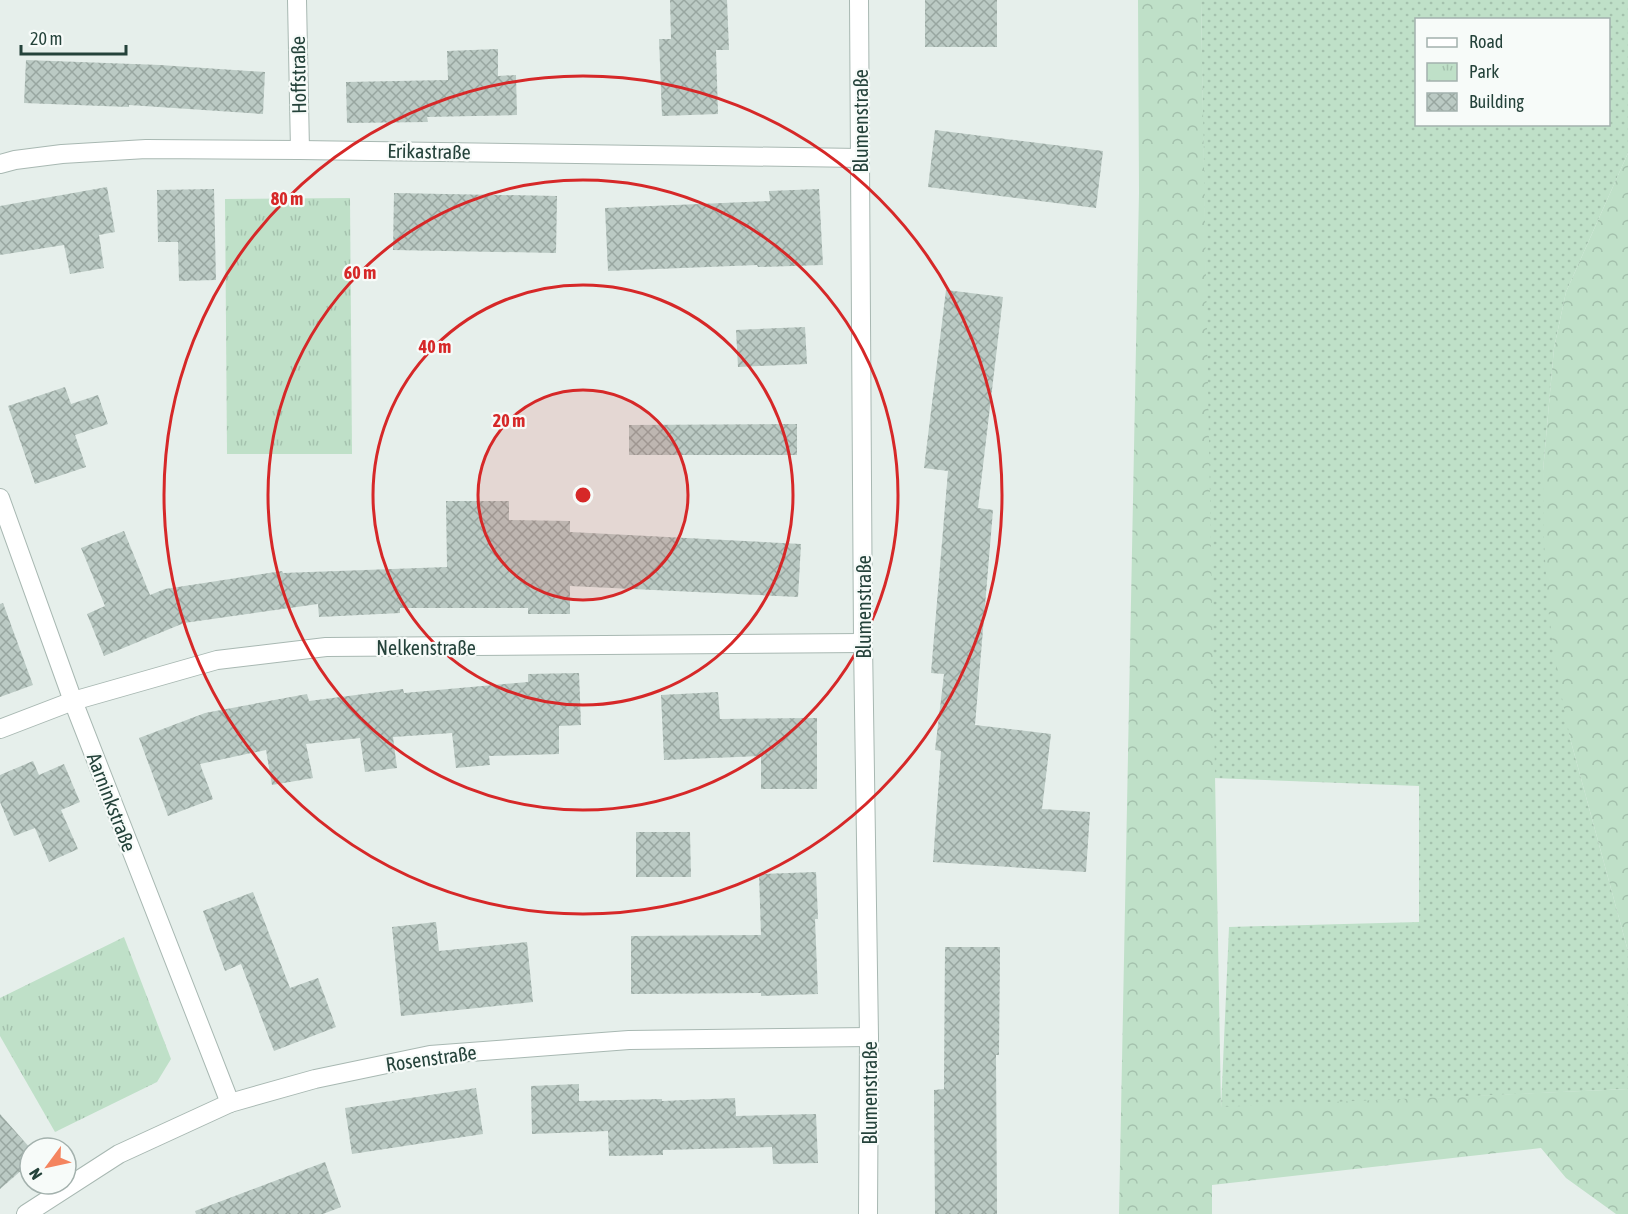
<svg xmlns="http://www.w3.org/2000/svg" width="1628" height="1214" viewBox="0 0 1628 1214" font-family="'Asap Condensed',sans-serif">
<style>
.grass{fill:url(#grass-dots);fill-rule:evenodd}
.forest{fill:url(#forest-crowns)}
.park{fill:url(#park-tufts)}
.building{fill:url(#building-cross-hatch)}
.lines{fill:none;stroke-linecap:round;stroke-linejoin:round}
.minor-casing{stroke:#a8b8b2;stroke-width:20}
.minor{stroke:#fff;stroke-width:18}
.ring{fill:none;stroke:#d62828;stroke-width:3}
.labels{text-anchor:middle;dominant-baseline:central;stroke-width:4.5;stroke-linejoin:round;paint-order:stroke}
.street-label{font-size:20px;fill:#24423a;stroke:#f7fbf9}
.centre{fill:#d62828;stroke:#f7fbf9;stroke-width:3}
.ring-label{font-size:18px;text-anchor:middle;font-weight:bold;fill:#d62828;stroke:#f7fbf9;stroke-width:4.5;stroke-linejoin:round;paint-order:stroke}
</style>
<defs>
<pattern id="grass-dots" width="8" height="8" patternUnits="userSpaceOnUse" patternTransform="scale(1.5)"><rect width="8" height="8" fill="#bfe0c8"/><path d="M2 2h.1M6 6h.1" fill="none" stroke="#a4c1ad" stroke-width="1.8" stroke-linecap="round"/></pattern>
<pattern id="forest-crowns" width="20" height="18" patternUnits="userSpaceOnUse" patternTransform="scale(1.5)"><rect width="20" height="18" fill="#bfe0c8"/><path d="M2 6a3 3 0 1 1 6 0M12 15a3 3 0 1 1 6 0" fill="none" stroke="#a4c1ad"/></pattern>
<pattern id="park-tufts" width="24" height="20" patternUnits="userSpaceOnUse" patternTransform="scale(1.5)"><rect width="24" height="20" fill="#bfe0c8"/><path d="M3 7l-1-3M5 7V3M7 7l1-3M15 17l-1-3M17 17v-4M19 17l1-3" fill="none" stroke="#a4c1ad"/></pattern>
<pattern id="building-cross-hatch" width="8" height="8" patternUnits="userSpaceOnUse" patternTransform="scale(1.5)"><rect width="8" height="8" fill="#bbcac4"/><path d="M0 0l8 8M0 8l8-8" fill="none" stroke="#98a6a0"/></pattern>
</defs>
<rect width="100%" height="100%" fill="#e6efeb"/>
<path class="grass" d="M 1201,0 L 1628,0 L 1628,153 L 1566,292 L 1554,348 L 1543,471 L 1570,738 L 1628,951 L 1628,1089 L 1221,1108 L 1229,927 L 1419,922 L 1419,786 L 1213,778 ZM 1416,20 L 1608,20 L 1608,124 L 1416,124 Z"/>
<g class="forest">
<path d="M 1138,0 L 1201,0 L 1221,1107 L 1628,1089 L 1628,1214 L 1616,1214 L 1566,1178 L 1541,1148 L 1212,1185 L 1212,1214 L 1119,1214 L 1139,193 Z"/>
<path d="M 1628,153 L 1628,951 L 1570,738 L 1557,673 L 1548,608 L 1544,542 L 1543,471 L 1554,348 L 1566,292 Z"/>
</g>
<g class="park">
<path d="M 350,198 L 352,454 L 227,454 L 225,199 Z"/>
<path d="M 124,937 L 171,1059 L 157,1082 L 55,1132 L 0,1036 L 0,998 Z"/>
</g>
<g class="building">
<path d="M 670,0 L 727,0 L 729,50 L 716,50 L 718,114 L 662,116 L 659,39 L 671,39 Z"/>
<rect x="925" y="0" width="72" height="47"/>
<path d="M 498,49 L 498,76 L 516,75 L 517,115 L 427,117 L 428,122 L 347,123 L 346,82 L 448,80 L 447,51 Z"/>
<path d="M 26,60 L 160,65 L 265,72 L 263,114 L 129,105 L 129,107 L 24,103 Z"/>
<path d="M 935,130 L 1103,151 L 1096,208 L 928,187 Z"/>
<path d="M 107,187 L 115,232 L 99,235 L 104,268 L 70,274 L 64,245 L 0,255 L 0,206 Z"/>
<path d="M 214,189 L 216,280 L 179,281 L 178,242 L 158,242 L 157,190 Z"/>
<path d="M 819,189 L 823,265 L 758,267 L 757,265 L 608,271 L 605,208 L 770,201 L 769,191 Z"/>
<path d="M 394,193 L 557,196 L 556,253 L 393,250 Z"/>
<path d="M 946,290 L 1003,297 L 978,508 L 993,510 L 975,725 L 1051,734 L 1042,809 L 1090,812 L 1086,872 L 933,862 L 941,751 L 935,750 L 944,674 L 931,673 L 948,471 L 924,468 Z"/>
<path d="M 805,327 L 807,364 L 738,367 L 736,330 Z"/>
<path d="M 65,387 L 71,404 L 98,395 L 108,424 L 75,435 L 86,467 L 35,484 L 8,406 Z"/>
<path d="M 797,424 L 797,455 L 629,455 L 629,425 Z"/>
<path d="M 446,501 L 509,501 L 509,520 L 570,521 L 570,532 L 801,544 L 798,597 L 570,586 L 570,614 L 528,614 L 528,608 L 400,608 L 400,613 L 319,617 L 318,604 L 184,623 L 104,656 L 87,614 L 105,606 L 81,548 L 124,531 L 150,595 L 165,589 L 282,571 L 283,573 L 447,567 Z"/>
<path d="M 3,603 L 33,685 L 0,697 L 0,604 Z"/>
<path d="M 579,673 L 581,725 L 559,726 L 559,754 L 489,756 L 490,765 L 456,768 L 452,733 L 393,737 L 397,768 L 365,772 L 360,738 L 306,744 L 313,778 L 272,785 L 266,750 L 200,764 L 213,799 L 168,816 L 139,738 L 205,713 L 307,694 L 309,701 L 403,689 L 404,693 L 528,682 L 528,674 Z"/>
<path d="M 718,692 L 720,719 L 817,718 L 817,789 L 761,789 L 761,756 L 664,760 L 661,695 Z"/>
<path d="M 33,761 L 39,775 L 64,764 L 80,802 L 61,810 L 78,849 L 49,862 L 35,828 L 14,836 L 0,802 L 0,775 Z"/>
<path d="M 636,832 L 690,832 L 691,877 L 636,877 Z"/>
<path d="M 816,872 L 818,919 L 815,919 L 818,994 L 761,996 L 761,993 L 631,994 L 631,936 L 761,935 L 759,874 Z"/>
<path d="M 253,892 L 290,988 L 318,978 L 336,1027 L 274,1051 L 241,964 L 225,971 L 203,911 Z"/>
<path d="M 436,922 L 439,951 L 527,942 L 533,1002 L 401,1016 L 392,927 Z"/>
<path d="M 945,947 L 1000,947 L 999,1055 L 996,1055 L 997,1214 L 935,1214 L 934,1090 L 944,1089 Z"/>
<path d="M 579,1084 L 579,1101 L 662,1099 L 662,1101 L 735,1098 L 736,1116 L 816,1114 L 818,1163 L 773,1164 L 772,1147 L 663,1150 L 663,1155 L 609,1156 L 608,1131 L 532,1134 L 531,1086 Z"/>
<path d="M 476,1088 L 483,1134 L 352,1154 L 345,1108 Z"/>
<path d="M 0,1114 L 30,1148 L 30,1163 L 0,1189 Z"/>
<path d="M 325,1162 L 341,1207 L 323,1214 L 196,1214 L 195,1211 Z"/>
</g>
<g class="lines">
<defs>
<g id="minor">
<path d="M 297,0 L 300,150"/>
<path d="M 859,0 L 863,643 L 869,1037 L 868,1214"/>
<path d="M 0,164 L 15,160 L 62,154 L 146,149 L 300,150 L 860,158"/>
<path d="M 0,498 L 73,701 L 230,1103"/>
<path d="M 0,729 L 73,701 L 217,660 L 326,647 L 863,643"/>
<path d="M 26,1214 L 119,1154 L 230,1103 L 315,1079 L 430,1055 L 629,1040 L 869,1037"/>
</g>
</defs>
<use href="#minor" class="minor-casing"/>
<use href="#minor" class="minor"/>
</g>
<circle cx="583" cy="495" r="105" fill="#d62828" fill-opacity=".12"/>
<g class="ring">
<circle cx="583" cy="495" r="105"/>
<circle cx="583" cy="495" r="210"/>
<circle cx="583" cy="495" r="315"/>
<circle cx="583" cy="495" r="419"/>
</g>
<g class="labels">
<g class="street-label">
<text transform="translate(298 75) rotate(-91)">Hoffstraße</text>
<text transform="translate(860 121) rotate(-90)">Blumenstraße</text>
<text transform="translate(429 151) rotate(1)">Erikastraße</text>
<text transform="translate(863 607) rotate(-90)">Blumenstraße</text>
<text x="426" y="647">Nelkenstraße</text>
<text transform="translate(112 802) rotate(69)">Aarninkstraße</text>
<text transform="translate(431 1058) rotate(-8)">Rosenstraße</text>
<text transform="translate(869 1093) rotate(-90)">Blumenstraße</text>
</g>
</g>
<circle cx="583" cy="495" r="9" class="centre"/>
<g class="ring-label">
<text x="287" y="205">80 m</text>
<text x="360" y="279">60 m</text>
<text x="435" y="353">40 m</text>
<text x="509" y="427">20 m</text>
</g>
<rect x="1415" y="18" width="195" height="108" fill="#f7fbf9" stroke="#a3b1ad" stroke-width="1.5"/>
<rect x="1427" y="38" width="30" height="9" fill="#ffffff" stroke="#a3b1ad" stroke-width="1.5"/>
<text x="1469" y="48" font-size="18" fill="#24423a">Road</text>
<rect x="1427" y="63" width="30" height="18" fill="url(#park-tufts)" stroke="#a3b1ad" stroke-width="1.5"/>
<text x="1469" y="78" font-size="18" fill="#24423a">Park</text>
<rect x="1427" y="93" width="30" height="18" fill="url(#building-cross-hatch)" stroke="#a3b1ad" stroke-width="1.5"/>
<text x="1469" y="108" font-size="18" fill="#24423a">Building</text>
<g transform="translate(48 1166) rotate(237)"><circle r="28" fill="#f7fbf9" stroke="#a3b1ad" stroke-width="1.5"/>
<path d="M0-4.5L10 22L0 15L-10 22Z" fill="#f4845f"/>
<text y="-9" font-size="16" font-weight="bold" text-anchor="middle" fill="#24423a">N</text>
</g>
<path d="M21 45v9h105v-9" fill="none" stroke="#24423a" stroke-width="3"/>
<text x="30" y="45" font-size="18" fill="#24423a" stroke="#f7fbf9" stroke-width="4.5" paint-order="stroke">20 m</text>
</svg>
